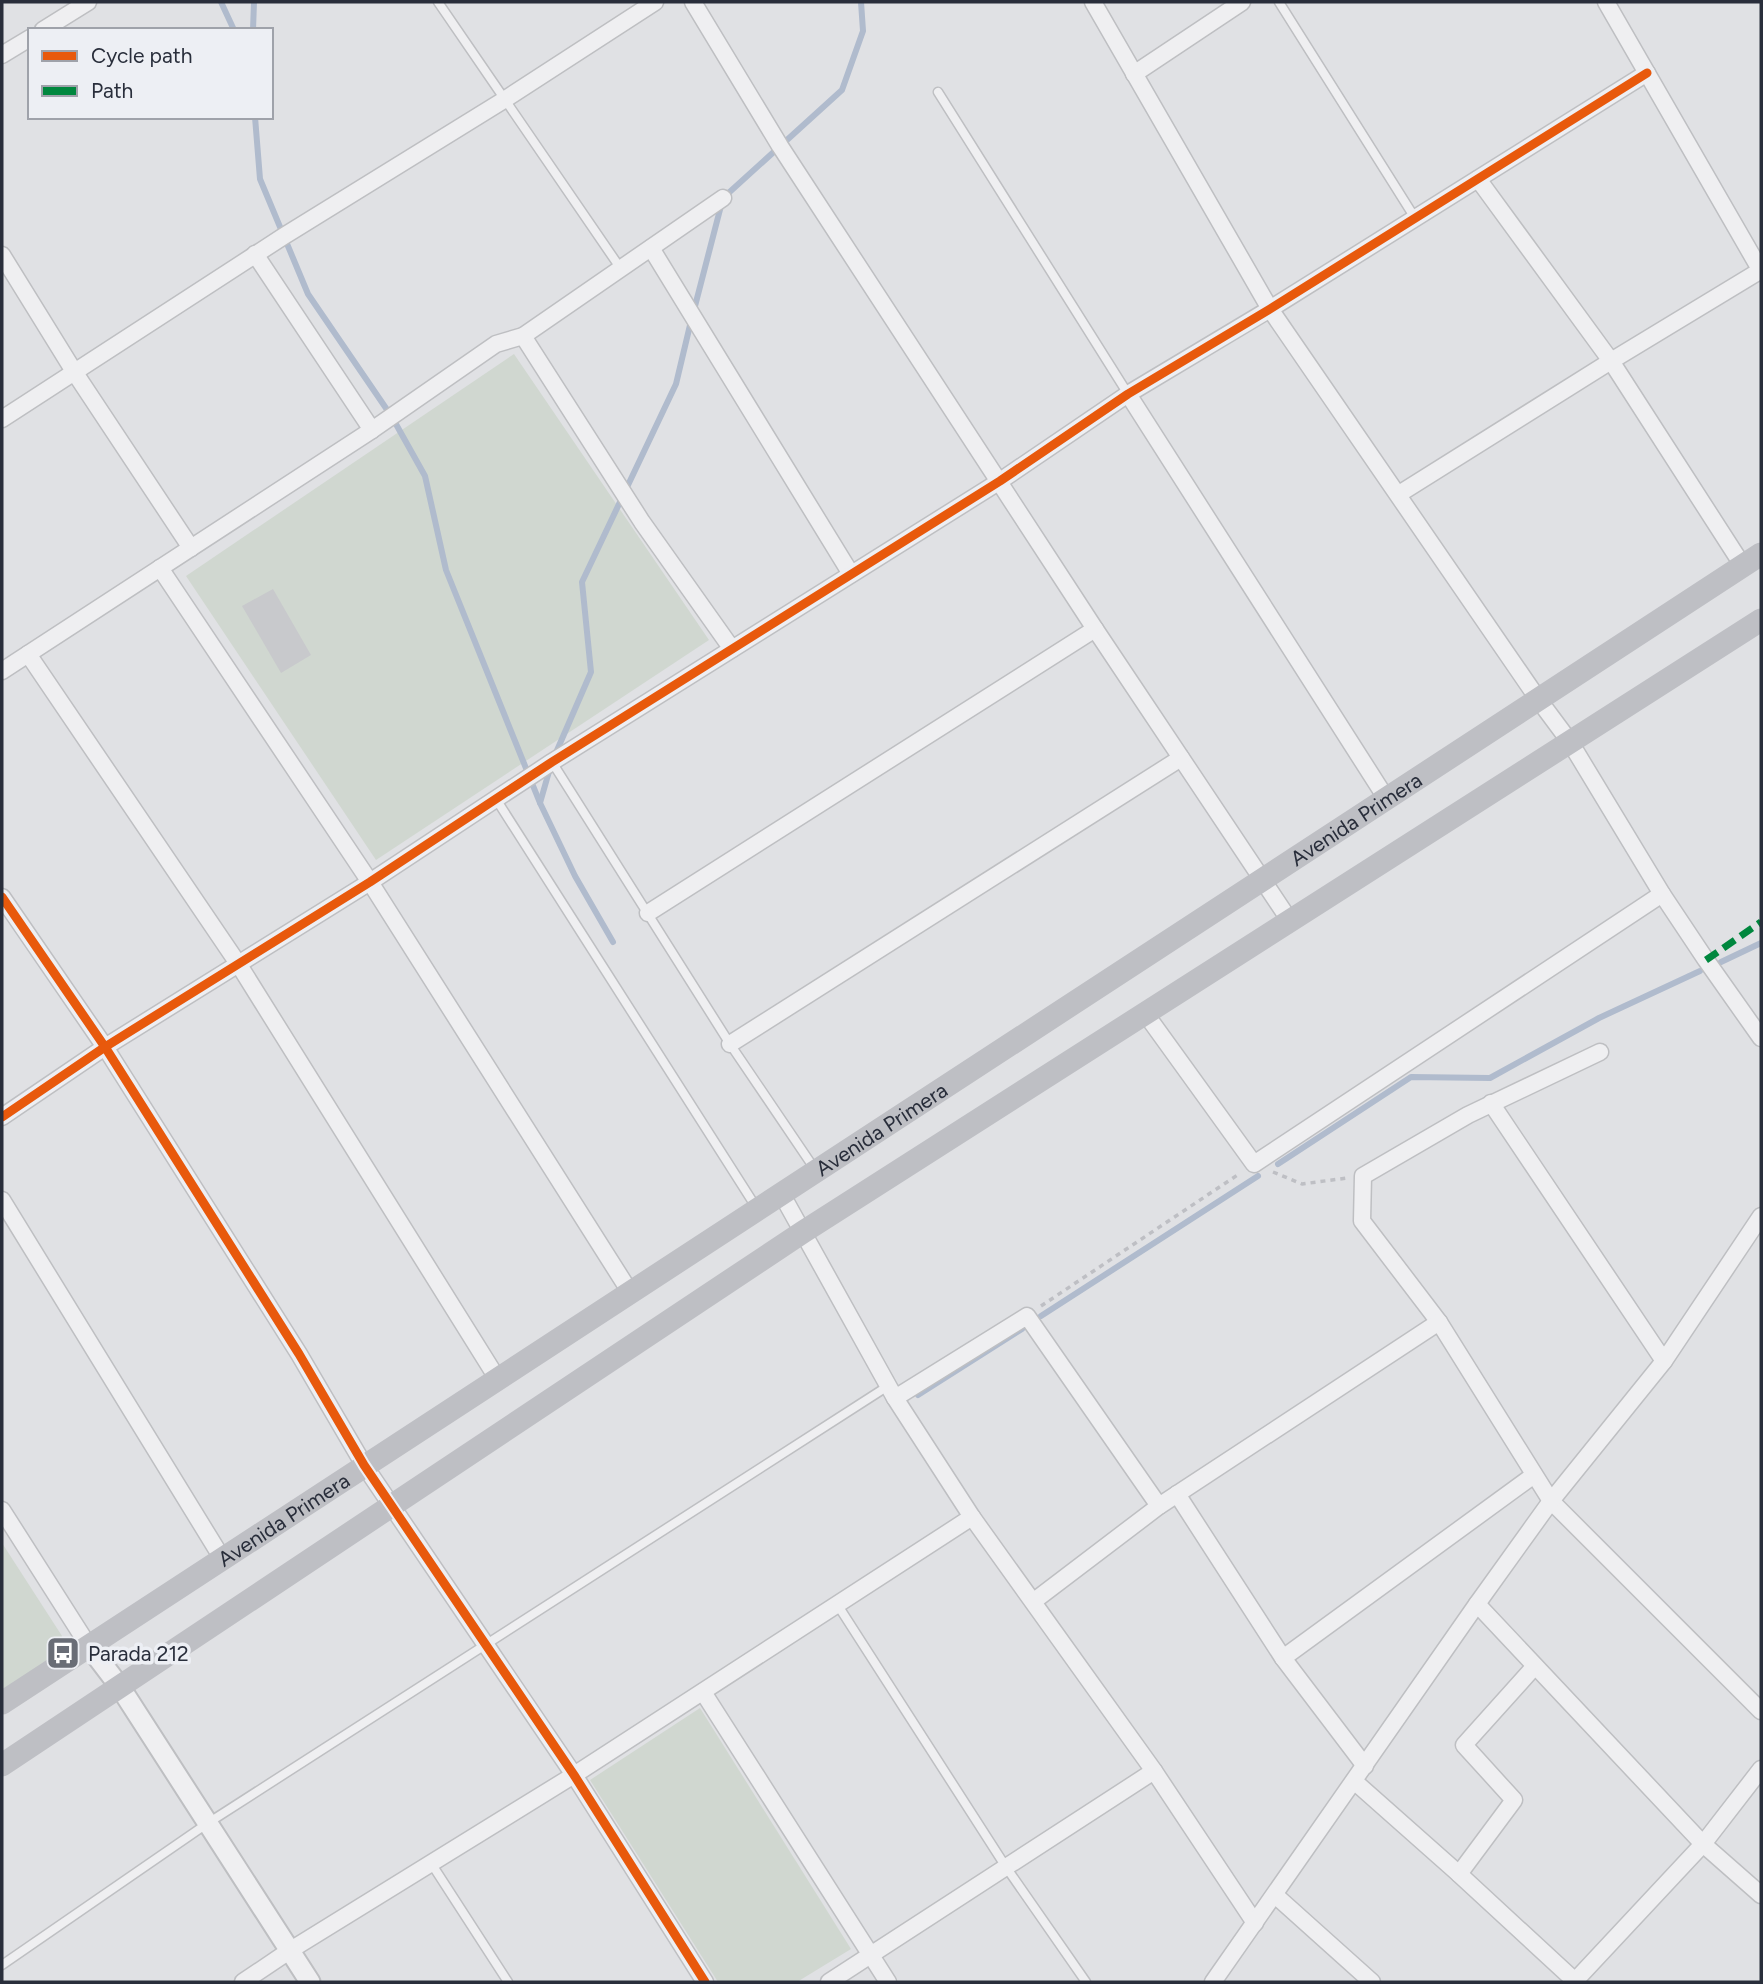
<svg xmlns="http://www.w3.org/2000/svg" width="1763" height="1984" viewBox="0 0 1763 1984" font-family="Figtree,sans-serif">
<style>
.green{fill:#d0d7d0}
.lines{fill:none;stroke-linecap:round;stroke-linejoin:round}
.stream{stroke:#b0bbcd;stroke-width:6}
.building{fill:#c8c9cc}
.service-casing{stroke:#bebfc2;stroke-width:11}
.minor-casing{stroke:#bebfc2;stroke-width:19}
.tertiary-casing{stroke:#bebfc2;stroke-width:23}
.path{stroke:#bebfc4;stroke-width:3.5;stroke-dasharray:5 5;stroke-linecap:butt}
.service{stroke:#efeff1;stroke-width:8}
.minor{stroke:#efeff1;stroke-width:16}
.tertiary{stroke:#efeff1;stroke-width:19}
.secondary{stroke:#bebfc4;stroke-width:23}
.quiet{stroke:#00873e;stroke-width:7;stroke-dasharray:14 7;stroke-linecap:butt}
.cycleway-casing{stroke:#edeff4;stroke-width:13}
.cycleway{stroke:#e8590c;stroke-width:9}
.labels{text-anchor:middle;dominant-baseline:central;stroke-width:7;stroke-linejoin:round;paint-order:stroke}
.street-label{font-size:21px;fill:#292e3b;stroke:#edeff4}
.poi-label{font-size:21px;fill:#292e3b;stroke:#edeff4;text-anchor:start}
</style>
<rect width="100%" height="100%" fill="#e0e1e4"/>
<g class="green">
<path d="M 514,354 L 709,640 L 376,860 L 186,576 Z"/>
<path d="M 2,1543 L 62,1636 L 57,1658 L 2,1696 Z"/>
<path d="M 700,1708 L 851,1949 L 797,1982 L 718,1982 L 590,1780 Z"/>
</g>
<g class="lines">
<g class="stream">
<path d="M 221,2 L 234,30"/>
<path d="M 253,30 L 254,2"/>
<path d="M 255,117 L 260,179 L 308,294 L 392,417 L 425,476 L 446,570 L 540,803"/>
<path d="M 694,310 L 723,198 L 842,90 L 863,31 L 861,2"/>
<path d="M 555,755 L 591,672 L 582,582 L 676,384 L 691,321"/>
<path d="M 550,768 L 540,803 L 575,876 L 613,942"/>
<path d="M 1721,962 L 1761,943"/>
<path d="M 1278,1164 L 1411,1077 L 1490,1078 L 1599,1018 L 1700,971"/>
<path d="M 1041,1316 L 1258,1176"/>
<path d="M 918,1395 L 1022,1329"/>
</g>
</g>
<path class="building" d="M 273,589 L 311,655 L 281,673 L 242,606 Z"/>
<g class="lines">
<defs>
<g id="service">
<path d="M 438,2 L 621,269"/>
<path d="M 1279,2 L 1415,218"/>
<path d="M 938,92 L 1128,394"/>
<path d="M 552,762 L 730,1044 L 814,1168"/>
<path d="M 496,799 L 756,1207"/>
<path d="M 837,1604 L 1006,1867 L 1086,1982"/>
<path d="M 431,1863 L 508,1982"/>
<path d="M 2,1965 L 208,1823 L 888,1386"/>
</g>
<g id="minor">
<path d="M 693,2 L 780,146 L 1095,629 L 1290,921"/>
<path d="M 1093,2 L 1270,309 L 1538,699 L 1570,742 L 1662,894 L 1706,960 L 1761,1038"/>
<path d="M 1606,2 L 1761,271"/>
<path d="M 43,30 L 88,2"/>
<path d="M 2,55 L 30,38"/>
<path d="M 1134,74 L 1242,2"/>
<path d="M 1478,179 L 1611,361 L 1743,566"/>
<path d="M 651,248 L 851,574"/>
<path d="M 255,254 L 372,430"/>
<path d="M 2,255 L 75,373 L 191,548"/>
<path d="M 523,336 L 642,522 L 732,649"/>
<path d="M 1128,394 L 1386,798"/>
<path d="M 2,419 L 284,236 L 504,100 L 655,2"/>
<path d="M 1399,494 L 1611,361 L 1761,270"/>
<path d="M 160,568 L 370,882 L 630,1292"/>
<path d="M 28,654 L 239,965 L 497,1378"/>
<path d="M 2,671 L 372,430 L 496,344 L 523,336 L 723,198"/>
<path d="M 2,897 L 105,1047 L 299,1354 L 364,1465 L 574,1775 L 705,1982"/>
<path d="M 648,913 L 1095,629"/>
<path d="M 1145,1013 L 1254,1164 L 1662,894"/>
<path d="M 730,1044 L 1181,758"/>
<path d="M 1600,1052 L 1468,1115 L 1363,1176 L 1362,1221 L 1439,1322 L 1551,1501 L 1761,1711"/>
<path d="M 1491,1103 L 1664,1361"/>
<path d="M 2,1117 L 105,1047 L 370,882 L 552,762 L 1000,481 L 1128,394 L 1270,309 L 1647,73"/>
<path d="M 781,1193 L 895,1398 L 972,1517 L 1154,1771 L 1255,1923"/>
<path d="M 2,1200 L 222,1558"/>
<path d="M 895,1398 L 1027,1316 L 1159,1506"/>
<path d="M 1177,1494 L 1283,1658 L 1365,1766"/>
<path d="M 2,1510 L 88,1645"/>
<path d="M 1034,1601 L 1159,1506 L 1439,1322"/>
<path d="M 1477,1604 L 1703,1844 L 1761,1895"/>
<path d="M 1283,1658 L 1534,1475"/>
<path d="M 1535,1666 L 1464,1745 L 1514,1800 L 1459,1874 L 1576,1982"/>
<path d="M 703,1692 L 888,1982"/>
<path d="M 1354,1781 L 1459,1874"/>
<path d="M 1275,1895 L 1372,1982"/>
<path d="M 1575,1981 L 1703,1844 L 1761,1769"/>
<path d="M 243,1982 L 289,1951 L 574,1775 L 972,1517"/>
<path d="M 829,1982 L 1154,1771"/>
<path d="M 1213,1982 L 1477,1604 L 1551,1501 L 1664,1361 L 1761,1216"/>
</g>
<path id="tertiary" d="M 88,1645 L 120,1687 L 310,1982"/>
</defs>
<use href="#service" class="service-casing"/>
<use href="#minor" class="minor-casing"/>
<use href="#tertiary" class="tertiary-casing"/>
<g class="path">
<path d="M 1273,1172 L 1302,1184 L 1347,1178"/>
<path d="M 1041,1306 L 1239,1174"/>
</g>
<use href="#service" class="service"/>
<use href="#minor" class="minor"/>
<use href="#tertiary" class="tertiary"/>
<g class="secondary">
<path id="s1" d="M 2,1703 L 1761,554"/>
<path d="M 2,1765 L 803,1232 L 1761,620"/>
</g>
<path class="quiet" d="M 1706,960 L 1761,922"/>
<defs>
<g id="cycleway">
<path d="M 2,897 L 105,1047 L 299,1354 L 364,1465 L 574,1775 L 705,1982"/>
<path d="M 2,1117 L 105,1047 L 370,882 L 552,762 L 1000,481 L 1128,394 L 1270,309 L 1647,73"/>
</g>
</defs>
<use href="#cycleway" class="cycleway-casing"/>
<use href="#cycleway" class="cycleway"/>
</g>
<defs>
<symbol id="bus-square" viewBox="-11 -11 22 22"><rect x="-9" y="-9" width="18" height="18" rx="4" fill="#696d76" stroke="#edeff4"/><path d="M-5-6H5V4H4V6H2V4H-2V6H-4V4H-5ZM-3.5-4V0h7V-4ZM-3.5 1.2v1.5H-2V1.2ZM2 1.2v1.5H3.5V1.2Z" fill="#fff"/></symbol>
</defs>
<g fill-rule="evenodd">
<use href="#bus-square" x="44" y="1634" width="38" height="38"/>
</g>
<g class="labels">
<g class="street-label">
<text stroke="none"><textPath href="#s1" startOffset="1617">Avenida Primera</textPath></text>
<text stroke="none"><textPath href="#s1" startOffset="1050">Avenida Primera</textPath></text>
<text stroke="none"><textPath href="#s1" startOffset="336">Avenida Primera</textPath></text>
</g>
<g class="poi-label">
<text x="88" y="1653">Parada 212</text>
</g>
</g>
<rect width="1763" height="1984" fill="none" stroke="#292e3b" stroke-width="7"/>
<rect x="28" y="28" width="245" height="91" fill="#edeff4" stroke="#9fa2aa" stroke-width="2"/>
<rect x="42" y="51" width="35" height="10" fill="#e8590c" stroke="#9fa2aa" stroke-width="2"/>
<text x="91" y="63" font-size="21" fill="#292e3b">Cycle path</text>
<rect x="42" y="86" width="35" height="10" fill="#00873e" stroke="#9fa2aa" stroke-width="2"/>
<text x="91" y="98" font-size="21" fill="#292e3b">Path</text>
</svg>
